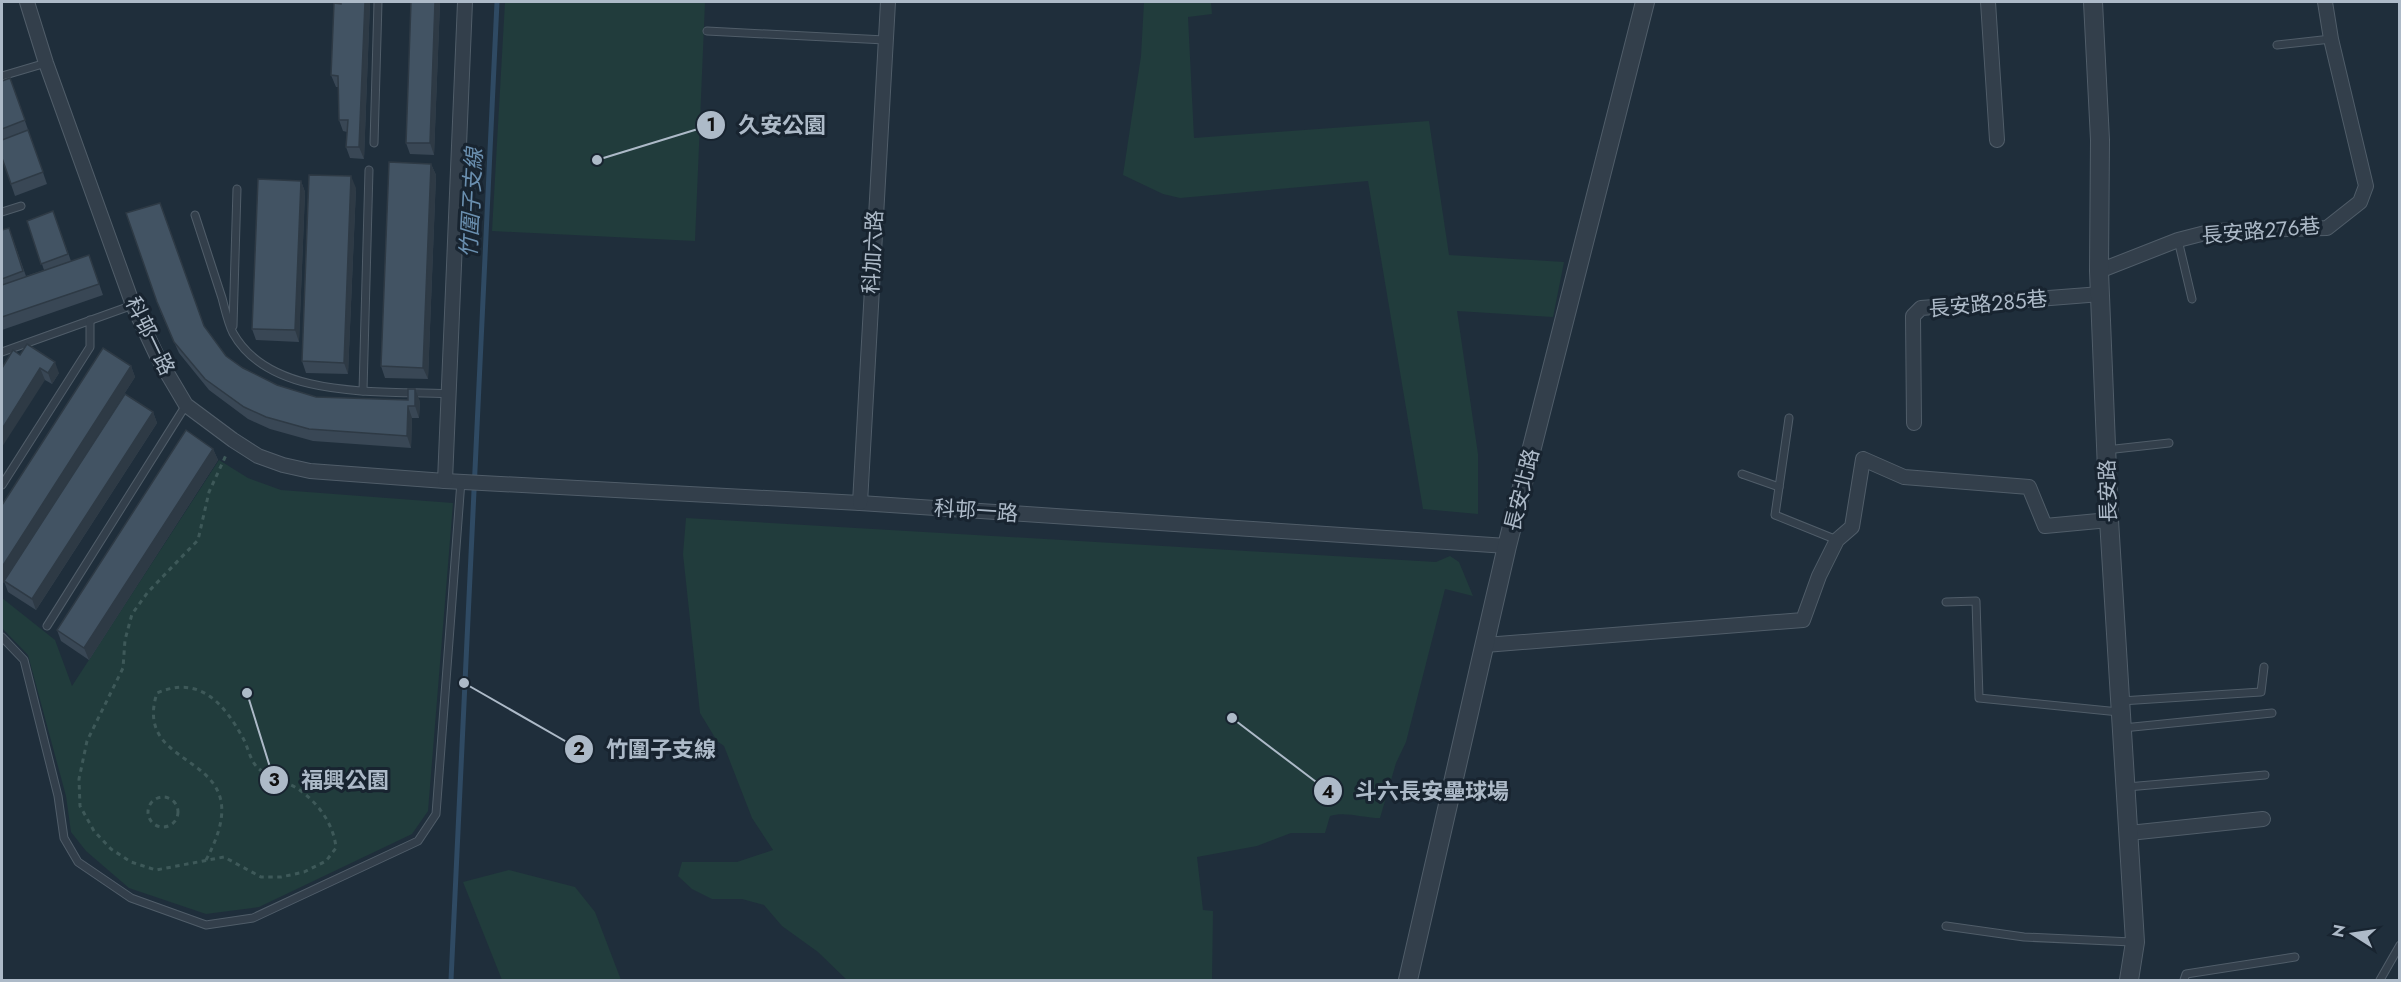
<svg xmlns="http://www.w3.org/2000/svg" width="2401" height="982" viewBox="0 0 2401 982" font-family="Jost,'Noto Sans TC',sans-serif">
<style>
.green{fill:#213c3c}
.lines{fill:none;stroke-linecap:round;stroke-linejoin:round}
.stream{stroke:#2f4a63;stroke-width:5}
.service-casing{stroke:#505d69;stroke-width:9}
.minor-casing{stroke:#505d69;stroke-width:16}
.tertiary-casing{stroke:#505d69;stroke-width:20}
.path{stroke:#3e5959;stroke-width:3;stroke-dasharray:4.5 4.5;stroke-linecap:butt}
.service{stroke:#333f4b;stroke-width:7}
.minor{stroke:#333f4b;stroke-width:14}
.tertiary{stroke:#333f4b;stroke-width:18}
.wall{fill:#394755}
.shaded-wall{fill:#2e3a45}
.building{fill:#425363;stroke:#2e3a45;stroke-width:1.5}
.labels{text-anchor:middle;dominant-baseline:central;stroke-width:6;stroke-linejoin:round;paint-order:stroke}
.street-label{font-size:21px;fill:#adbac8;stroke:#182430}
.water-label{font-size:22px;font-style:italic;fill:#6a8faf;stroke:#182430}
.leader{fill:none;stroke:#adbac8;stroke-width:2}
.callout-dot{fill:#adbac8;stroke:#182430;stroke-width:2}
.mark-label{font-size:18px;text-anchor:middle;font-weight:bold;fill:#111}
.callout-label{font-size:22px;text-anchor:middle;font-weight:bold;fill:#adbac8;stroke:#182430;stroke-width:6;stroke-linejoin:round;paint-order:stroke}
</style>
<rect width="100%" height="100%" fill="#1f2e3b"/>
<g class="green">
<path d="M 505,2 L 705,2 L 695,241 L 492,231 Z"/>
<path d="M 1144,2 L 1211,2 L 1212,14 L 1188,17 L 1194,138 L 1429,121 L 1449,255 L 1564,262 L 1553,317 L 1457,311 L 1478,454 L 1478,514 L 1423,509 L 1368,181 L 1180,198 L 1163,194 L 1123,175 L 1141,56 Z"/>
<path d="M 219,460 L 248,478 L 281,490 L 453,503 L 428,811 L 412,834 L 259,907 L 206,914 L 129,888 L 86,851 L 71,832 L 66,796 L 28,655 L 2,628 L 2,598 L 55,640 L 72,686 Z"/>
<path d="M 686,518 L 1436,562 L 1450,556 L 1459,562 L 1473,596 L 1445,589 L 1406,742 L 1396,763 L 1380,818 C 1364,818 1344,811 1330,816 L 1325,833 L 1291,833 L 1257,846 L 1197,857 L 1203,910 L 1213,911 L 1212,980 L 847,980 L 818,952 L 782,926 L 764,905 L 742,899 L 712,899 L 692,889 L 678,876 L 682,862 L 737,862 L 773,850 L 752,818 L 724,746 L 717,741 L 700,713 L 683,554 Z"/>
<path d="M 509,870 L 575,887 L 595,912 L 621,980 L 502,980 L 463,882 Z"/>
</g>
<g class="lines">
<path class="stream" d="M 451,980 L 497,2"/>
<defs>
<g id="service">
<path d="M 707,31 L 885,40"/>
<path d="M 2277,45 L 2331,39"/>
<path d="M 2,76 L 46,63"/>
<path d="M 374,143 L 378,2"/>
<path d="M 2,212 L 21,206"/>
<path d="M 195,215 C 204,243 213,270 222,298 C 225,309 228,323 233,333 C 271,401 381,390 448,394"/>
<path d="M 2178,240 L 2192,299"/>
<path d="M 233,326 L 237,189"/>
<path d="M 2,352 L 133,305"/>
<path d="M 363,391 L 369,170"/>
<path d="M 1789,418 L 1775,515 L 1837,540"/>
<path d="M 2106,450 L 2169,443"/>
<path d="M 1742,474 L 1779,487"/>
<path d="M 2,485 L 90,347 L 90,320"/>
<path d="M 1946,602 L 1976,601 L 1979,698 L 2119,712"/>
<path d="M 47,626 L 186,405"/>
<path d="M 2,637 L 24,660 L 58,796 L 64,838 L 78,862 L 131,898 L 206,925 L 253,918 L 418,841 L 436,814 L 461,481"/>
<path d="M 2121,701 L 2261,692 L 2264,667"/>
<path d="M 2123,728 L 2272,713"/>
<path d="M 2127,787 L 2265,775"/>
<path d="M 1946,926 L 2024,937 L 2132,942"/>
<path d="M 2184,980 L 2186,974 L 2295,957"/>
<path d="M 2380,980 L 2400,945"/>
</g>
<g id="minor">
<path d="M 27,2 L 46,63 L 133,305 L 157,356 L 186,405 L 233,440 L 258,456 L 283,465 L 310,471 L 445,481 L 860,503 L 1507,546"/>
<path d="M 1988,2 L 1997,140"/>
<path d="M 2099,271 L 2178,240 L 2213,231 L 2327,228 L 2360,202 L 2366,186 L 2331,39 L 2325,2"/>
<path d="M 1914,423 L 1913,316 L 1921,308 L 2101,294"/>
<path d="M 445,481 L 465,2"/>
<path d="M 860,503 L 888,2"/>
<path d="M 1485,645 L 1803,620 L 1819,576 L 1837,540 L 1852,527 L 1863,459 L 1904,477 L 2029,487 L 2045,526 L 2109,520"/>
<path d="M 2129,833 L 2263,819"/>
</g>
<g id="tertiary">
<path d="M 2093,2 L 2100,140 L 2099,271 L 2109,520 L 2135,942 L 2129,980"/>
<path d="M 1408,980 L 1507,546 L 1645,2"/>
</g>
</defs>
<use href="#service" class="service-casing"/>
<use href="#minor" class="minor-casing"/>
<use href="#tertiary" class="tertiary-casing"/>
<g class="path">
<circle cx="163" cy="812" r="15"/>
<path d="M 206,860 C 267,747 130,777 157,693 C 199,675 223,702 243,738 C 248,747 250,760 257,767 C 269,779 288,781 301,791 C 320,805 334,826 336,848 L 326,861 L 304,872 L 281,877 L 261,877 L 224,857 L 156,870 L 131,862 L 111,849 L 94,831 L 80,806 L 79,779 L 87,741 L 123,668 L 125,640 L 132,614 L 148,592 L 198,540 L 209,492 L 227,453"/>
</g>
<use href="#service" class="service"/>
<use href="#minor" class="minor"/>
<use href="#tertiary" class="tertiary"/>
</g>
<g class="wall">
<path d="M 341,2 L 370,2 L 364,159 L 350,158 L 346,147 L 347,132 L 343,131 L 339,120 L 338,87 L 336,87 L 331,75 Z"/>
<path d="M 411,2 L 440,2 L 434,155 L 410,154 L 406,143 Z"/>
<path d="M 10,78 L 47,184 L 15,196 L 2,158 L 2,81 Z"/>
<path d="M 431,164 L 436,175 L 428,379 L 385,378 L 381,366 Z"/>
<path d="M 301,181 L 305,192 L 299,342 L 256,340 L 252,329 Z"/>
<path d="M 356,188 L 348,374 L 306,373 L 302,361 Z"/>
<path d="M 53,211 L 71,261 L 89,255 L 103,295 L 2,330 L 2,230 L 9,228 L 26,276 L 44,270 L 27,221 Z"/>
<path d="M 126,213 L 204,326 L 226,356 L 243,368 L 277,385 L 316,397 L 420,401 L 419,418 L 412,418 L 411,448 L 313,441 L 270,429 L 248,419 L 209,390 L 179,353 L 161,313 Z"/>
<path d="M 20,355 L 59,373 L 52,384 L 45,380 Z"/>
<path d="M 131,366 L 135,377 L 18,559 L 153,412 L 157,423 L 36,610 L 8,592 L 4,581 L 2,585 L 2,505 Z"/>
<path d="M 213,449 L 218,460 L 89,660 L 61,641 L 57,630 Z"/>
</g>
<g class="shaded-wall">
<path d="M 365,2 L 370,2 L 364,159 L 359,147 Z"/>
<path d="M 435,2 L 440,2 L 434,155 L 430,143 Z"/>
<path d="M 431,164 L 436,175 L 428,379 L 423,368 Z"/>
<path d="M 351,176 L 356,188 L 348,374 L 344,363 Z"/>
<path d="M 301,181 L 305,192 L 299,342 L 295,330 Z"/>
<path d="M 55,362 L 59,373 L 52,384 L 48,373 Z"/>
<path d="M 131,366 L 135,377 L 2,585 L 2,567 Z"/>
<path d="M 40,368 L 45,380 L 2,447 L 2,429 Z"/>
<path d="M 415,389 L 420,401 L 419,418 L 415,406 Z"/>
<path d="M 408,406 L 412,418 L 411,448 L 407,436 Z"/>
<path d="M 153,412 L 157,423 L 36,610 L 32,599 Z"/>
<path d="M 213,449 L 218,460 L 89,660 L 84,648 Z"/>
</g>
<g class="building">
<path d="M 341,2 L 365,2 L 359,147 L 346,147 L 348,120 L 339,120 L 338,76 L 331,75 L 334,3 L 341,4 Z"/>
<path d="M 411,2 L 435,2 L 430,143 L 406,143 Z"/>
<path d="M 10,78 L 25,120 L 2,129 L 2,81 Z"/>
<path d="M 28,130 L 43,172 L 11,184 L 2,158 L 2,140 Z"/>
<path d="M 389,162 L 431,164 L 423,368 L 381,366 Z"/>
<path d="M 309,175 L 351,176 L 344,363 L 302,361 Z"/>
<path d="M 258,179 L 301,181 L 295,330 L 252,329 Z"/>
<path d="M 160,203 L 204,326 L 226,356 L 243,368 L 277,385 L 316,397 L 408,400 L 408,389 L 415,389 L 415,406 L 408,406 L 407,436 L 309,429 L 266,417 L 244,407 L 205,379 L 174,342 L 157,302 L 126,213 Z"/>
<path d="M 53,211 L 68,254 L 41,264 L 27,221 Z"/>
<path d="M 9,228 L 23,271 L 2,279 L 2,230 Z"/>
<path d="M 89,255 L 99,284 L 2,317 L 2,285 Z"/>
<path d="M 27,344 L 55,362 L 48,373 L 40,368 L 2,429 L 2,368 L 13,350 L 20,355 Z"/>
<path d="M 103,348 L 131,366 L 2,567 L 2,505 Z"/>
<path d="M 125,394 L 153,412 L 32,599 L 4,581 Z"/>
<path d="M 186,430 L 213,449 L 84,648 L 57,630 Z"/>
</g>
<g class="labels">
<g class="street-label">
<text transform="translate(2261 231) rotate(-5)">長安路276巷</text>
<text transform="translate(873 252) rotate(-87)">科加六路</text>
<text transform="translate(1988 304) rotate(-5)">長安路285巷</text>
<text transform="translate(150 336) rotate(64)">科邨一路</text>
<text transform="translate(1522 490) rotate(-76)">長安北路</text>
<text transform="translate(2108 491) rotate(-92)">長安路</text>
<text transform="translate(976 511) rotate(4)">科邨一路</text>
</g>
<g class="water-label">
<text transform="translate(471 203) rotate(-87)">竹圍子支線</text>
</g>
</g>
<path class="leader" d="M597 160L711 125M464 683L579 749M247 693L274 780M1232 718L1328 791"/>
<g class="callout-dot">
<circle cx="597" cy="160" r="6"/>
<circle cx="464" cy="683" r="6"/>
<circle cx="247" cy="693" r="6"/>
<circle cx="1232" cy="718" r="6"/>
<circle cx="711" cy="125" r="15"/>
<circle cx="579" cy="749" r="15"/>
<circle cx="274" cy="780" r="15"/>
<circle cx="1328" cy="791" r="15"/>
</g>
<g class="mark-label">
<text x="711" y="131">1</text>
<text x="579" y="755">2</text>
<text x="274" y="786">3</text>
<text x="1328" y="798">4</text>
</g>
<g class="callout-label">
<text x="782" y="133">久安公園</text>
<text x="661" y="757">竹圍子支線</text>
<text x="345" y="788">福興公園</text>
<text x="1432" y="799">斗六長安壘球場</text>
</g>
<rect width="2401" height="982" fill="none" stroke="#adbac8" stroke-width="6"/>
<g transform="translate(2353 934) rotate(282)" stroke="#182430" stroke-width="4.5" paint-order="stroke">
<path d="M0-4.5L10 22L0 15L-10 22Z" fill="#adbac8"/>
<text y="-9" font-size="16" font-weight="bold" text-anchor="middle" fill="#adbac8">N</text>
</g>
</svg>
